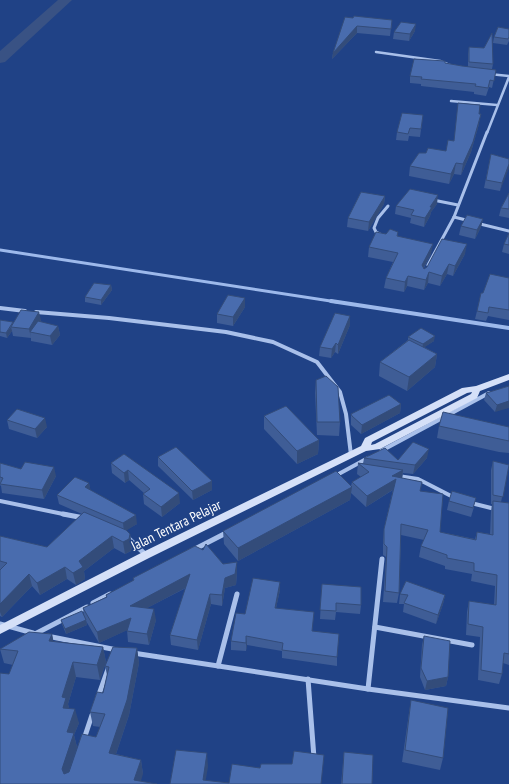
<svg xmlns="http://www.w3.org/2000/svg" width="509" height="784" viewBox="0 0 509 784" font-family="'PT Sans Narrow',sans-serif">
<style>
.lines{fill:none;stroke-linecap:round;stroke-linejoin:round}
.stream-far1{stroke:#9db9eb;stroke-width:3}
.stream{stroke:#9db9eb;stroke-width:4}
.river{fill:#395284;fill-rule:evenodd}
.minor-far3{stroke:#a9c0ea;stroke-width:2.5}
.minor-far2{stroke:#a9c0ea;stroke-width:3}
.minor-far1{stroke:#a9c0ea;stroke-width:4}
.minor{stroke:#a9c0ea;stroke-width:5}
.secondary{fill:#d5e0f8;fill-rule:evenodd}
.wall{fill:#3f5d96}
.shaded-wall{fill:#334c7a}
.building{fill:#496cae;stroke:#334c7a}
.labels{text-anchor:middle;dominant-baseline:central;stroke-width:3;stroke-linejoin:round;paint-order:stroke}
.street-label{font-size:14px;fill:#fff;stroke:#204286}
</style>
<rect width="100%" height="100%" fill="#204286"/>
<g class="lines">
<path class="stream-far1" d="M 0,250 L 337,302"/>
<path class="stream" d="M 331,301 L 509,328"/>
<path class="river" d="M 58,0 L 72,0 L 5,62 L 0,63 L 0,51 Z"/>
<g class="minor-far3">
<path d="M 376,52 L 440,61 L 452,66"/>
<path d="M 489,74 L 509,76"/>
<path d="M 451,101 L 497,105"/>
<path d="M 487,133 L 509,77"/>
</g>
<g class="minor-far2">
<path d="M 433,200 L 458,205"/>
<path d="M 454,217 L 470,221"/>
<path d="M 476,223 L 509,231"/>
<path d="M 380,234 L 376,232 L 374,228 L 378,218 L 388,206"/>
<path d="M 428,265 L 454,217 L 487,132"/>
</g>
<g class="minor-far1">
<path d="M 0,308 L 25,311"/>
<path d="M 36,312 L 109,318 L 226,332 L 273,342 L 317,362 L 340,392 L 346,414 L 351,455"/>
<path d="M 381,451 L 489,393"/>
<path d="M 335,476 L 368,458"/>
<path d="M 398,476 L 418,479 L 455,498"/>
<path d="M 0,501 L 68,515"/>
<path d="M 471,503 L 495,509"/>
</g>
<g class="minor">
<path d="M 63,514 L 84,518"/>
<path d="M 127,537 L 146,555"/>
<path d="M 193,550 L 228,532"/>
<path d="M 93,603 L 110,594"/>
<path d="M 0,624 L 33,633"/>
<path d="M 375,627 L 472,645"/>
<path d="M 33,635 L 87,607"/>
<path d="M 47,636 L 117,650"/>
<path d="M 133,653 L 368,689 L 509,708"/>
<path d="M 218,666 L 237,594"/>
<path d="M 308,679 L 314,758"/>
<path d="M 368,689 L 382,559"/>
<path d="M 98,697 L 108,669"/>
<path d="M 84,739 L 92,715"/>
</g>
<path class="secondary" d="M 509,374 L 509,380 L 480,391 L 477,398 L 380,449 L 366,451 L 149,558 L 0,634 L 0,625 L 143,552 L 361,446 L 365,438 L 462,388 L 476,386 ZM 472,392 L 471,394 L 375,444 L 371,445 L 372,442 L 467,393 Z"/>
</g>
<g class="wall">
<path d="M 353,18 L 392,20 L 390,36 L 357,33 L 332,59 L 333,53 Z"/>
<path d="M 509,29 L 509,41 L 507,45 L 493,43 L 494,37 Z"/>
<path d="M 415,31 L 409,41 L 393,39 L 394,32 Z"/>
<path d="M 469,47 L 493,64 L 492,69 L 496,70 L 492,88 L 489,87 L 486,96 L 474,94 L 474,92 L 421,86 L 421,84 L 410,83 L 410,76 L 445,63 L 468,67 L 468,54 Z"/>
<path d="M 479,114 L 479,124 L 471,152 L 461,175 L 454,174 L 449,184 L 409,176 L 410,166 L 426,153 L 446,151 L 453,141 Z"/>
<path d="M 422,122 L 420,137 L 409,136 L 408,141 L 396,140 L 397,132 Z"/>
<path d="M 491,154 L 509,159 L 500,191 L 484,188 Z"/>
<path d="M 509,193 L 509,218 L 499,216 L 501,208 Z"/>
<path d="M 385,196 L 384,204 L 368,231 L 347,227 L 348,218 Z"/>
<path d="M 437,204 L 431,212 L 430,216 L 424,227 L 410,223 L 411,218 L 395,214 L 396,206 Z"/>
<path d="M 483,219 L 481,227 L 475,239 L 459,235 L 461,226 Z"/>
<path d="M 398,232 L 398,236 L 431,254 L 424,268 L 424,269 L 465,254 L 453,276 L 447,274 L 440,286 L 428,283 L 424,290 L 407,286 L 404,292 L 384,288 L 386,278 L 393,262 L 368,257 L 369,247 L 386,234 Z"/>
<path d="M 509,233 L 509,254 L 502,252 L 504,244 Z"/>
<path d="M 509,278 L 509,320 L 488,316 L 486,321 L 475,319 L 477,311 L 483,293 Z"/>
<path d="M 111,285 L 112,290 L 101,305 L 85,302 L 85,297 Z"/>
<path d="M 245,307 L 233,326 L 217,323 L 217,314 Z"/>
<path d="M 0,320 L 13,322 L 41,320 L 40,322 L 58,326 L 60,335 L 52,345 L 31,341 L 31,338 L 13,336 L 12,331 L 7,338 L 0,336 Z"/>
<path d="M 350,325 L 338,354 L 335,352 L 331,358 L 319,356 L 320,347 Z"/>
<path d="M 408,337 L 434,341 L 424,347 L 437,354 L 435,367 L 407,391 L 379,376 L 380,362 L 408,340 Z"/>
<path d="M 316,380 L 340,422 L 339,436 L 317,435 L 315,393 Z"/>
<path d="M 509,386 L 495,412 L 484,400 L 486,393 Z"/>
<path d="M 401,404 L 400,413 L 361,434 L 351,425 L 351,414 Z"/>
<path d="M 264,416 L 319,440 L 318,454 L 297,464 L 264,429 Z"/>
<path d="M 7,420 L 47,427 L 37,438 L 9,429 Z"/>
<path d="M 439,426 L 509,427 L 509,453 L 499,452 L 437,438 Z"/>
<path d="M 124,454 L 180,503 L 162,517 L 144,504 L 143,494 L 144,493 L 129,480 L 125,483 L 112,473 L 111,463 Z"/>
<path d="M 158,457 L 212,490 L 193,500 L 158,466 Z"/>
<path d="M 364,458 L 398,460 L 427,458 L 413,474 L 403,473 L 402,478 L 420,491 L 440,532 L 475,539 L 477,532 L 490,534 L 491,511 L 492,504 L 491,504 L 491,470 L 493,461 L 509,466 L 501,502 L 509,503 L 509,665 L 503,663 L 502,674 L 499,684 L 478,680 L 480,637 L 466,635 L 467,612 L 469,601 L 494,605 L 495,586 L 471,581 L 472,574 L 445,569 L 445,566 L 419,557 L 421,546 L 424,540 L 401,535 L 399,593 L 397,603 L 383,602 L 386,557 L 383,555 L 383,540 L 384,529 L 393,490 L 366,507 L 351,493 L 350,500 L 238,561 L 224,544 L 223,531 L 351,486 L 352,482 L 361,477 L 357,474 L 358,463 L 363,464 Z"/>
<path d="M 0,463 L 21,469 L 56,476 L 44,499 L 2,493 L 1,486 L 0,485 Z"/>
<path d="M 89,483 L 90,490 L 137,524 L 126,530 L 130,534 L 132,546 L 131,551 L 125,554 L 114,548 L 84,571 L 85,579 L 76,585 L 67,579 L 40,595 L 32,586 L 2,617 L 0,616 L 0,536 L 47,547 L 82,514 L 59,504 L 57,495 Z"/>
<path d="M 449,501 L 474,507 L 471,517 L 447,510 Z"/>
<path d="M 223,564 L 237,573 L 236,585 L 225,588 L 222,606 L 211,604 L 198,650 L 171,645 L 170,635 L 186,588 L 147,608 L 156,620 L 149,645 L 128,642 L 127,630 L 99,643 L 86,621 L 87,625 L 66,634 L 62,624 L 61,620 L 84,617 L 83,608 L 106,597 L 106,595 L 133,581 L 133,578 Z"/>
<path d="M 322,584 L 361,605 L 360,614 L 336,612 L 335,620 L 320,619 Z"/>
<path d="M 280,590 L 276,608 L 313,631 L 337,657 L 337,666 L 282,658 L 282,651 L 247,645 L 246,651 L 231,650 L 231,641 L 245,614 Z"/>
<path d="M 400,594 L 445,595 L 443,604 L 436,624 L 403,612 L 404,604 L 399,604 Z"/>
<path d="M 52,634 L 53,641 L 103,647 L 106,662 L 100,680 L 76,677 L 68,704 L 69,708 L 79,723 L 74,735 L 77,747 L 69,772 L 96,737 L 100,727 L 93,726 L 90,712 L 103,693 L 107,675 L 105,666 L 137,648 L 139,663 L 129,715 L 116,754 L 141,760 L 143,774 L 0,784 L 9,674 L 13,665 L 4,663 L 0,649 Z"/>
<path d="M 424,636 L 448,677 L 446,686 L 425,690 L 420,677 L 422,645 Z"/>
<path d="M 411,700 L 443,758 L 440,770 L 402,762 L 409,713 Z"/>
<path d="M 344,752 L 372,784 L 341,784 Z"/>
</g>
<g class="shaded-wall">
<path d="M 416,24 L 415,31 L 409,41 L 410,34 Z"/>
<path d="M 357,26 L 357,33 L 332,59 L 333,53 Z"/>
<path d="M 481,114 L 479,124 L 471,152 L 461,175 L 463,164 Z"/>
<path d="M 456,163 L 454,174 L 449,184 L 451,174 Z"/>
<path d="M 509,164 L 509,168 L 500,191 L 502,183 Z"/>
<path d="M 438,195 L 437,204 L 431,212 L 430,216 L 424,227 L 425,218 L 430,207 Z"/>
<path d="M 385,196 L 384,204 L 368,231 L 369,222 Z"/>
<path d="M 483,219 L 481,227 L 475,239 L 477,230 Z"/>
<path d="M 433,244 L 431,254 L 420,275 L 422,265 Z"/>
<path d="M 467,244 L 465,254 L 453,276 L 455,266 Z"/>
<path d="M 449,264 L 447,274 L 440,286 L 442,276 Z"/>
<path d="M 429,272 L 428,283 L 424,290 L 426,280 Z"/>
<path d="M 408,276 L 407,286 L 404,292 L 405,282 Z"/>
<path d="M 111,285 L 112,290 L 101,305 L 101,300 Z"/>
<path d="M 245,298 L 245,307 L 233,326 L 233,317 Z"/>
<path d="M 39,312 L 41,320 L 34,333 L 30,332 L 31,338 L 29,329 Z"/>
<path d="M 350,316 L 350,325 L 338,354 L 338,345 Z"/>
<path d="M 14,323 L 11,327 L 12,331 L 7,338 L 6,333 Z"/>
<path d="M 58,326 L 60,335 L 52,345 L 50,336 Z"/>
<path d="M 435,336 L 434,341 L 422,349 L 423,344 Z"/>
<path d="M 336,343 L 335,352 L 331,358 L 332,349 Z"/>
<path d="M 437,354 L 435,367 L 407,391 L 409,377 Z"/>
<path d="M 509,401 L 509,408 L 495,412 L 497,405 Z"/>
<path d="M 401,404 L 400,413 L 361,434 L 362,425 Z"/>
<path d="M 45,418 L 47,427 L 37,438 L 35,429 Z"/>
<path d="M 319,440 L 318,454 L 297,464 L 297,451 Z"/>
<path d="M 429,449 L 427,458 L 413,474 L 415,465 Z"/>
<path d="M 54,467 L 56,476 L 44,499 L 42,490 Z"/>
<path d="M 128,470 L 129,480 L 125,483 L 124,473 Z"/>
<path d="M 403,470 L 402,480 L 394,489 L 366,507 L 367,496 L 392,476 Z"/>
<path d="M 212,481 L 212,490 L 193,500 L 192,491 Z"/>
<path d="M 89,483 L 91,492 L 85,487 Z"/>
<path d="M 352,487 L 350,500 L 238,561 L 238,548 Z"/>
<path d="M 179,493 L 180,503 L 162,517 L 161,507 Z"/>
<path d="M 136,515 L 137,524 L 124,532 L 123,523 Z"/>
<path d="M 130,534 L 132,546 L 131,551 L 125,554 L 123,542 Z"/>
<path d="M 112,536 L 114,548 L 84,571 L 85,579 L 76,585 L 73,573 L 79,561 Z"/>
<path d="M 237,562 L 237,573 L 236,585 L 225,588 L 222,606 L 222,595 L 225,578 Z"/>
<path d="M 65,567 L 67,579 L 40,595 L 37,583 Z"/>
<path d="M 29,574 L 32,586 L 2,617 L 0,612 L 0,604 Z"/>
<path d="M 190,574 L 191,585 L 132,616 L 130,606 Z"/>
<path d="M 280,582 L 280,590 L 274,617 L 275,608 Z"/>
<path d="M 210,594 L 211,604 L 198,650 L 197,640 Z"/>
<path d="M 445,595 L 443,604 L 436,624 L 438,615 Z"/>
<path d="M 154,609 L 156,620 L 149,645 L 147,634 Z"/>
<path d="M 131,618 L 132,628 L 99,643 L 97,632 Z"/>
<path d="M 86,620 L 87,625 L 66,634 L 65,629 Z"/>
<path d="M 52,634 L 55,649 L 49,641 Z"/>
<path d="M 246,636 L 247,645 L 246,651 Z"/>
<path d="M 103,647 L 106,662 L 100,680 L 97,665 Z"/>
<path d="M 137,648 L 139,663 L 129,715 L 112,766 L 109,753 Z"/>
<path d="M 73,662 L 76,677 L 68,704 L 70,712 L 63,708 L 62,697 Z"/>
<path d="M 448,677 L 446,686 L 425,690 L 427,681 Z"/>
<path d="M 75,709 L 79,723 L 74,735 L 77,747 L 65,783 L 62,769 L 67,732 Z"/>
<path d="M 207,753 L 208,767 L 205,784 L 203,780 Z"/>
<path d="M 141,760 L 143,774 L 140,784 L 134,780 Z"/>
</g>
<g class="building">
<path d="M 354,16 L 392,20 L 391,29 L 357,26 L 333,53 L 345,17 L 353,18 Z"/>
<path d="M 401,22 L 416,24 L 410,34 L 394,32 Z"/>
<path d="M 498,27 L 509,29 L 509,37 L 508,39 L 494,37 Z"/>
<path d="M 492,33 L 493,64 L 469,62 L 469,47 L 484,48 Z"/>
<path d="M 414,59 L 445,61 L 445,63 L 462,66 L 496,70 L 494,81 L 490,80 L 488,88 L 475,86 L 476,84 L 421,79 L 422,77 L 410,76 Z"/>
<path d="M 458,103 L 480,105 L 479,114 L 481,114 L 473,142 L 463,164 L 456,163 L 451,174 L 410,166 L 419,153 L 426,153 L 428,148 L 446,151 L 448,140 L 454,141 Z"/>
<path d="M 402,113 L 423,115 L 421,129 L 410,128 L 408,134 L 397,132 Z"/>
<path d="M 491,154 L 509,159 L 509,164 L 502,183 L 486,180 Z"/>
<path d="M 410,189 L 438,195 L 430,207 L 432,207 L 425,218 L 411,215 L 414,210 L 396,206 Z"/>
<path d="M 361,192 L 385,196 L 369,222 L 348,218 Z"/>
<path d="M 509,193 L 509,209 L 501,208 Z"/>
<path d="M 467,215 L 483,219 L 477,230 L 461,226 Z"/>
<path d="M 390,229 L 398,232 L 397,236 L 433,244 L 422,265 L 424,269 L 427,267 L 442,239 L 467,244 L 455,266 L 449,264 L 442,276 L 429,272 L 426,280 L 408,276 L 405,282 L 386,278 L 398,253 L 369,247 L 376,232 L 386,234 Z"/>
<path d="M 509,233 L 509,245 L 504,244 Z"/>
<path d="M 490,274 L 509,278 L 509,310 L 489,307 L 488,313 L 477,311 L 481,293 L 483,293 Z"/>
<path d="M 94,283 L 111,285 L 101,300 L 85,297 Z"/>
<path d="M 228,295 L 245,298 L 233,317 L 217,314 Z"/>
<path d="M 21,310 L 39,312 L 29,329 L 11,327 Z"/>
<path d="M 335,313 L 350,316 L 338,345 L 336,343 L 332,349 L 320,347 Z"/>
<path d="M 0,320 L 13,322 L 6,333 L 0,332 Z"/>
<path d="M 38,321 L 58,326 L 50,336 L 30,332 Z"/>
<path d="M 421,328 L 435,336 L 423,344 L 408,337 Z"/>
<path d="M 409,340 L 437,354 L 409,377 L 380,362 Z"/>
<path d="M 326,376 L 338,387 L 340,422 L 317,422 L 316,380 Z"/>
<path d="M 509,386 L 509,401 L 497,405 L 486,393 Z"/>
<path d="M 389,395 L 401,404 L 362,425 L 352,416 L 351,414 Z"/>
<path d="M 286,406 L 319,440 L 297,451 L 264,416 Z"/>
<path d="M 17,409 L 45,418 L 35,429 L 7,420 Z"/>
<path d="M 443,412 L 509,427 L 509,441 L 439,426 Z"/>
<path d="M 413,442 L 429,449 L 415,465 L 364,458 L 385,448 L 398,460 Z"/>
<path d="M 176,447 L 212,481 L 192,491 L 158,457 Z"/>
<path d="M 124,454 L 179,493 L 161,507 L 143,494 L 150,489 L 128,470 L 124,473 L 111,463 Z"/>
<path d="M 493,461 L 509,465 L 503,497 L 493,495 Z"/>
<path d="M 25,462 L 54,467 L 42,490 L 0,484 L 3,478 L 0,477 L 0,463 L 21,469 Z"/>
<path d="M 358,463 L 403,470 L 392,476 L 422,482 L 420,491 L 443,494 L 440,532 L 476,540 L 477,532 L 493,535 L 493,501 L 509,503 L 509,654 L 504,653 L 502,674 L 481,670 L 483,627 L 468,624 L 469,601 L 496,605 L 497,575 L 474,571 L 474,563 L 447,558 L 447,555 L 421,546 L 428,530 L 401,524 L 399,593 L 385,591 L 387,547 L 384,544 L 384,529 L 396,479 L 367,496 L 352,482 L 369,472 Z"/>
<path d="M 336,471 L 352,487 L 238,548 L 223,531 Z"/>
<path d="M 75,477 L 89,483 L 85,487 L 136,515 L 123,523 L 57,495 Z"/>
<path d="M 452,491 L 476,498 L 473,508 L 449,501 Z"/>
<path d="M 84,512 L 126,530 L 130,534 L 129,539 L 123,542 L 112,536 L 79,561 L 83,567 L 73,573 L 65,567 L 37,583 L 29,574 L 0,604 L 0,570 L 7,563 L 0,561 L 0,536 L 47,547 Z"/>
<path d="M 206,544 L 223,564 L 237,562 L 235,574 L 225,578 L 222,595 L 210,594 L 197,640 L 170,635 L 190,574 L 130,606 L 154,609 L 147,634 L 127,631 L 131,618 L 97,632 L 83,608 L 107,597 L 106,595 L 134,580 L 133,578 L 195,546 L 203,550 Z"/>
<path d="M 253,578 L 280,582 L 275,608 L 314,612 L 312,631 L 339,634 L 337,657 L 282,650 L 283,643 L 246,636 L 246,643 L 231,641 L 236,613 L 245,614 Z"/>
<path d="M 406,581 L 445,595 L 438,615 L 404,603 L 408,595 L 400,594 Z"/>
<path d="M 322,584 L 361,587 L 361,605 L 336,603 L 336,611 L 320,610 Z"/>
<path d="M 82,611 L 86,620 L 65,629 L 61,620 Z"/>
<path d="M 29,632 L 52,634 L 49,641 L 103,647 L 97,665 L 73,662 L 62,697 L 66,698 L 63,708 L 75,709 L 67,732 L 74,733 L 62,769 L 64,774 L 69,772 L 82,734 L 96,737 L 105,714 L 90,712 L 97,692 L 103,693 L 109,667 L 105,666 L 113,647 L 137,648 L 127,700 L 109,753 L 141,760 L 134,780 L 157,784 L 0,784 L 0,673 L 9,674 L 18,651 L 0,649 Z"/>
<path d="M 424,636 L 450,641 L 448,677 L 427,681 L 421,668 Z"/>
<path d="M 411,700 L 448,708 L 443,758 L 405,750 Z"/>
<path d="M 176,750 L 207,753 L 203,780 L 229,783 L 232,764 L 260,768 L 261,764 L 292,764 L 294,751 L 324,755 L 321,784 L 170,784 Z"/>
<path d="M 344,752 L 373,755 L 372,784 L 342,784 Z"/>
</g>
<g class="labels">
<g class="street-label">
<text transform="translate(176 525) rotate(-26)">Jalan Tentara Pelajar</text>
</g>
</g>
</svg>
